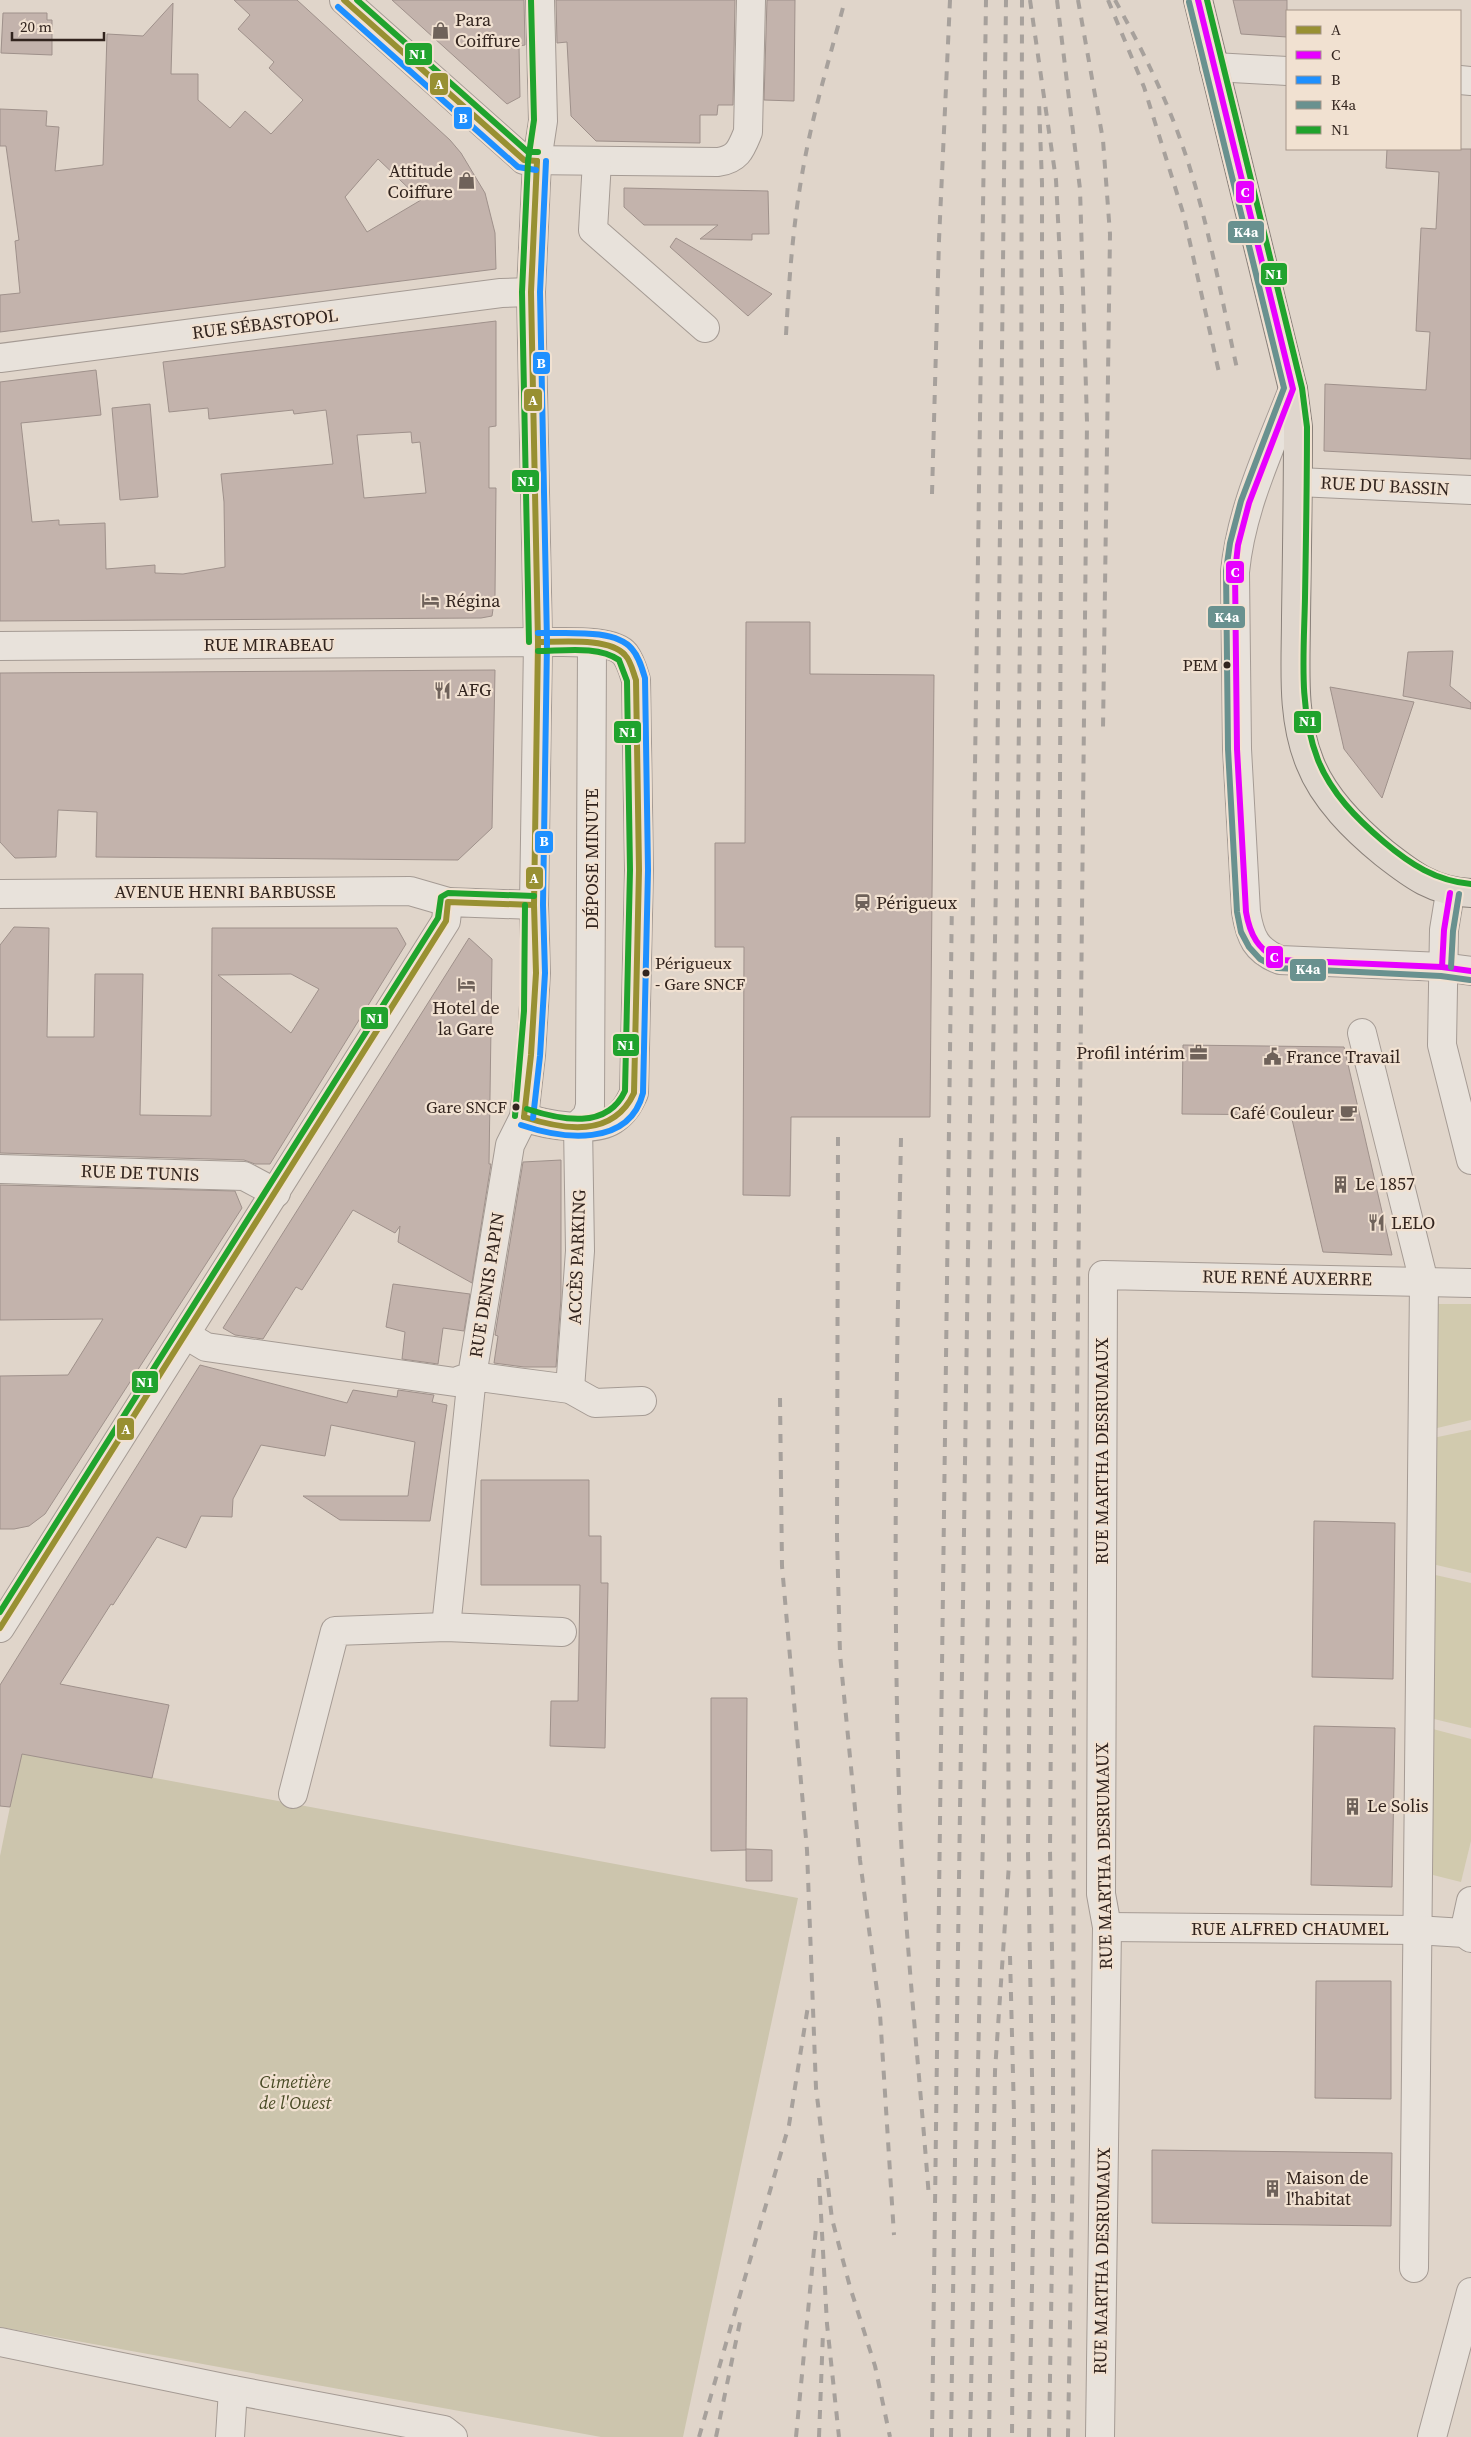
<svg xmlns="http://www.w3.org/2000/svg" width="1471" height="2437" viewBox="0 0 1471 2437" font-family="'Source Serif 4',serif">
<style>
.green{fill:#d1caae}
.cemetery{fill:#ccc5ad}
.building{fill:#c3b3ac;stroke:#9f918b;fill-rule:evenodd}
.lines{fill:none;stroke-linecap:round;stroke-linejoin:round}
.minor-casing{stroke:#a59b94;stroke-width:30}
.major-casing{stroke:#8a817a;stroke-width:30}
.minor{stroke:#e8e2db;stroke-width:28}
.major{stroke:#dfd6cd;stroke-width:28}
.rail{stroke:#a7a19c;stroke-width:4;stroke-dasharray:9 9;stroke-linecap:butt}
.bus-1-casing{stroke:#f1e1d1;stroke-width:10}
.bus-2-casing{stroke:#f1e1d1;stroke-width:10}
.bus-3-casing{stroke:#f1e1d1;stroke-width:10}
.bus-4-casing{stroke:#f1e1d1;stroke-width:10}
.bus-5-casing{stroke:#f1e1d1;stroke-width:10}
.bus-1{stroke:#989032;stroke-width:6}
.bus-2{stroke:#e700ff;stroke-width:6}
.bus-3{stroke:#1e90ff;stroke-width:6}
.bus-4{stroke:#69918f;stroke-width:6}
.bus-5{stroke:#20a32d;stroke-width:6}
.bus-dot{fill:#32241e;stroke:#f1e1d1;stroke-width:2}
.labels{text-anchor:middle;stroke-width:4.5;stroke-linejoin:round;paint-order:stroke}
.bus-label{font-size:17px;fill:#32241e;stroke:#f1e1d1;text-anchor:end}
.poi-label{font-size:18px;fill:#32241e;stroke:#f1e1d1;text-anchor:start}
.street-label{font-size:18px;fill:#32241e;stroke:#f1e1d1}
.park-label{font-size:18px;font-style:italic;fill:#4a4c27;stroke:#f1e1d1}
.line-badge{stroke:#f1e1d1;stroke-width:2}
.badge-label{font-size:14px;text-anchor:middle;font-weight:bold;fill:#fff}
</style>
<rect width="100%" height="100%" fill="#e0d5ca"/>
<!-- green -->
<g class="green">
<polygon points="1434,1304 1471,1304 1471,1420 1433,1429"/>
<polygon points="1471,1430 1471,1573 1432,1564 1433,1438"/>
<polygon points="1431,1574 1471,1583 1471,1728 1430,1718"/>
<polygon points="1429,1728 1471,1739 1471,1841 1461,1882 1429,1874"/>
</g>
<!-- cemetery -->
<polygon class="cemetery" points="21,1753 798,1898 683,2437 601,2437 0,2327 0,1856"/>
<!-- building -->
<g class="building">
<path d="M234 0H297L450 140 461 153 485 193 495 233 496 269 0 332V295L20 293 15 241 19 240 6 146H0V109L47 111 46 126 59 127 55 171 103 165 107 34 143 36 173 3 171 74H198V100L230 128 245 111 271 134 303 100 269 68 274 62 238 29 250 15ZM378 159 421 200 367 232 345 197Z"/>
<polygon points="392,0 524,0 525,45 519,46 520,97 507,104"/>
<polygon points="556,0 735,0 733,105 718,105 717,115 700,115 700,143 596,141 571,116 567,42 557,43"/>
<polygon points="767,0 795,0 794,101 764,100"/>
<polygon points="1233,0 1287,0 1287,37 1241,34"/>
<polygon points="3,13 47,13 47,20 52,20 52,55 1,53"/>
<polygon points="1387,149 1471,149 1471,459 1324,451 1325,384 1426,390 1430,332 1416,331 1421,228 1436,229 1439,172 1386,168"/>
<polygon points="624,188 768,191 769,234 752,234 752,240 700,239 718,225 644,225 624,207"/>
<polygon points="676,238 772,294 748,316 670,247"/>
<path d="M496 321V426L489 427V488H496L495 595 492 616 481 618 0 621V382L96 370 101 415 21 423 32 522 59 520V525L105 523 106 569 155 565V573L183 574 225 567 224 502 221 474 333 464 326 410 294 414 293 410 209 419 208 408 169 412 163 362ZM411 432 412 443 420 442 426 493 364 498 357 435Z"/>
<polygon points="150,404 158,497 120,500 112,408"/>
<polygon points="746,622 810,622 810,674 934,675 930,1117 791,1117 790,1196 743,1195 744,947 715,947 715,843 745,843"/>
<polygon points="1453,651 1450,686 1471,703 1471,709 1403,696 1408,652"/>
<polygon points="495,670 492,828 458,860 96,857 97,812 58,810 56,857 15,858 0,842 0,673"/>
<polygon points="1330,687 1414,702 1382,798 1344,749"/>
<path d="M14 927 49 928 47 1037H94L95 974H143L140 1115 211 1116 212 928H397L406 944 270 1164H255L244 1160 0 1153V945ZM291 974 319 989 291 1033 218 975Z"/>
<polygon points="469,938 492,959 489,1164 491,1164 472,1283 398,1242 400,1226 395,1233 353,1210 302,1290 296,1287 263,1339 235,1335 223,1328"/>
<polygon points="1183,1045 1344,1047 1392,1255 1323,1252 1291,1115 1182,1114"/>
<polygon points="561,1160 561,1298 556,1367 524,1367 494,1363 498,1336 495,1335 523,1162"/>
<polygon points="0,1185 235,1191 242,1208 45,1514 29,1526 14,1529 0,1529 0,1376 68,1375 103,1319 0,1320"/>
<polygon points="393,1284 470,1294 464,1331 443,1328 438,1364 402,1359 405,1332 386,1327"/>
<polygon points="200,1365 347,1403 353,1390 397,1397 398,1390 434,1395 432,1402 447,1405 430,1521 340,1520 303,1496 408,1496 415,1442 331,1425 325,1456 261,1445 233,1499 232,1517 201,1516 186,1548 157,1537 113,1605 111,1604 60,1684 169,1705 152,1778 22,1754 10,1807 0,1806 0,1685"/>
<polygon points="481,1480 589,1480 589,1536 601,1536 601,1583 608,1583 605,1748 550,1746 551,1701 578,1701 580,1585 481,1585"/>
<polygon points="1314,1521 1395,1523 1393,1679 1312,1677"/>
<polygon points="711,1698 747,1698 746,1850 711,1851"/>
<polygon points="1314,1726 1395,1728 1392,1887 1311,1885"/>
<polygon points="746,1849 772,1850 772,1881 746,1881"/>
<polygon points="1316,1981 1391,1981 1391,2099 1315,2098"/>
<polygon points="1152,2150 1392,2153 1391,2226 1152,2223"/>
</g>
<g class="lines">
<defs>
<g id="minor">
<path d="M344 0 524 160 718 162C738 159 741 149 748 132L751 0"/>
<polyline points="1214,67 1287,71"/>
<polyline points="1460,80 1471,81"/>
<polyline points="597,161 593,230 705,328"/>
<polyline points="0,358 501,293 531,292"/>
<path d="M1293 389C1270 449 1241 508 1235 572L1237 749 1246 912C1250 937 1256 951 1280 960L1442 967 1471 971"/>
<polyline points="1298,482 1471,490"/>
<path d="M0 646 538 642C559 643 612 638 625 654 631 662 633 671 636 680L639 870 634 1093C629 1104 624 1113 613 1120 593 1133 545 1125 524 1117"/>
<polyline points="1450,893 1444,930 1442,1045 1471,1160"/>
<polyline points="0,894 410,891 448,902"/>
<polyline points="1362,1033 1424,1282 1414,2268"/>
<polyline points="578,1125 587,1116 590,1106 592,644"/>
<polyline points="0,1169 244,1176 276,1193"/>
<polyline points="186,1335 206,1347 455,1382 472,1376 510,1145 524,1117 531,1055 536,973 534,905 538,642 531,292 537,161 543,121 540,0"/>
<polyline points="570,1389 580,1251 578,1125"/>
<polyline points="446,1627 472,1376 570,1389 595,1403 642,1401"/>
<polyline points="0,1628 446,921 448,902 534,905"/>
<polyline points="293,1794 335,1631 446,1627 562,1632"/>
<polyline points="1107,1927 1416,1930 1464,1933 1471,1938"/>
<polyline points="1464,1933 1471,1901"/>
<polyline points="0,2342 233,2390 444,2430 453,2437"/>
<polyline points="230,2437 233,2390"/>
<polyline points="1100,2437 1107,1927 1101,1894 1103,1275 1471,1283"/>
<polyline points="1432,2437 1471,2292"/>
</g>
<path id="major" d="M1198 0 1293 389 1298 427C1298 491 1297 554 1296 617 1296 666 1291 717 1310 763 1324 799 1355 829 1384 853 1412 875 1434 892 1471 893"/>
</defs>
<!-- minor casing -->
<use href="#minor" class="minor-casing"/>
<!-- major casing -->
<use href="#major" class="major-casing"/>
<!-- minor -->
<use href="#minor" class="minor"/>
<!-- major -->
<use href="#major" class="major"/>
<!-- rail -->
<g class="rail">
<polyline points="1030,0 1056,180 1062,297 1059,1020 1054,1318 1050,1851 1053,2000 1053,2199 1049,2437"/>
<polyline points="1057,0 1080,189 1087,422 1074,1698 1073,2149 1068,2437"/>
<polyline points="1078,0 1103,140 1110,234 1103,729"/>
<polyline points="1108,0 1144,87 1184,216 1220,377"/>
<path d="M1115 0C1143 51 1169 103 1187 159 1210 229 1222 302 1238 373"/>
<path d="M786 335C789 280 793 224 803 169 813 112 830 57 845 0"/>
<polyline points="932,494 939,240 950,0"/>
<polyline points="838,1137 837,1537 840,1654 860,1860 880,2014 894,2235"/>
<path d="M901 1138C897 1344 893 1550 898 1756 901 1904 918 2051 929 2198"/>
<polyline points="780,1398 782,1566 807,1850 816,2088 832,2219 850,2287 875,2366 890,2437"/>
<polyline points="1010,1956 1014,2114 1012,2437"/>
<polyline points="819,2178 827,2324 839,2437"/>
<polyline points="699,2437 789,2125 808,2006"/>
<polyline points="716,2437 741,2317"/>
<polyline points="796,2437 816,2228"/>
<polyline points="819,2437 823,2332"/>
<polyline points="932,2437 952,897"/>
<polyline points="951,2437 986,0"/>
<polyline points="970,2437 988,1604 989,1305 996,879 1006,0"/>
<polyline points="989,2437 995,2071 1009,1864 1008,1699 1021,539 1022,0"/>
<polyline points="1029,2437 1034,2185 1028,1852 1042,396 1042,183 1039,102"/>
</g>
<defs>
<g id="bus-1">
<polyline points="344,0 524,160 537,161"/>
<polyline points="524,1117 531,1055 536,973 534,905 538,642 531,292 537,161"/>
<path d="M524 1117C564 1130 613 1138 634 1093L639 870 636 680C633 672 631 661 625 655 610 637 560 642 538 642"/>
<polyline points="0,1628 446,921 448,902 534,905"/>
</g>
<g id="bus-2">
<path d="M1198 0 1293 389 1249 503 1238 545 1235 572 1237 749 1246 912C1250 935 1258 950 1280 960L1442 967 1471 971"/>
<polyline points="1442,967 1444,930 1450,893"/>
</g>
<g id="bus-3">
<polyline points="338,7 518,167 536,170"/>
<polyline points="533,1118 540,1056 545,973 543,905 547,642 540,292 546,161"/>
<path d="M521 1125C562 1139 629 1148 643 1093L648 870 645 678C642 668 639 657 632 649 615 628 564 634 538 633"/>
</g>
<g id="bus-4">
<polyline points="1189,2 1284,388 1241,501 1230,543 1226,571 1228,749 1237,912 1241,932 1249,947 1260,959 1277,968 1441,976 1470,980"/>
<polyline points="1451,967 1453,931 1459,894"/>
</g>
<g id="bus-5">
<polyline points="357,0 528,152 538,152"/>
<path d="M1207 0 1302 388 1307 427C1307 484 1306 541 1305 598 1304 651 1298 709 1318 760 1331 793 1357 819 1384 842 1410 864 1436 881 1471 884"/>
<polyline points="529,642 522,292 528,161 534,120 531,0"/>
<path d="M527 1109C561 1120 607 1130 625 1091L630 870 627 681 619 660C598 645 562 651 538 651"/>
<polyline points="515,1116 524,1011 525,905"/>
<polyline points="0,1612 438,918 441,897 448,893 534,896"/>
</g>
</defs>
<!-- bus-1 casing -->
<use href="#bus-1" class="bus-1-casing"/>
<!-- bus-2 casing -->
<use href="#bus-2" class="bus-2-casing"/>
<!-- bus-3 casing -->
<use href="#bus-3" class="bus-3-casing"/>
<!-- bus-4 casing -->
<use href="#bus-4" class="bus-4-casing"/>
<!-- bus-5 casing -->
<use href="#bus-5" class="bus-5-casing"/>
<!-- bus-1 -->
<use href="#bus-1" class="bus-1"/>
<!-- bus-2 -->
<use href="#bus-2" class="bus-2"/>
<!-- bus-3 -->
<use href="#bus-3" class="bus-3"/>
<!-- bus-4 -->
<use href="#bus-4" class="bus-4"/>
<!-- bus-5 -->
<use href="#bus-5" class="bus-5"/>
</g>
<!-- icons -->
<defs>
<symbol id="shop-bare" viewBox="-9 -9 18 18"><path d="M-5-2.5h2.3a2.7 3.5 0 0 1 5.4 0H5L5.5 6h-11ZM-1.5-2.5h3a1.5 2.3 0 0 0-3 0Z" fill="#6f625a" stroke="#f1e1d1" stroke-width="2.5" paint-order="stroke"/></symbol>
<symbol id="hotel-bare" viewBox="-9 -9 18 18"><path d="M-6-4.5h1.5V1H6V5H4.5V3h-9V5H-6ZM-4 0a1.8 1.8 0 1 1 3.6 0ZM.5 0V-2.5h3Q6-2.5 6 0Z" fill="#6f625a" stroke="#f1e1d1" stroke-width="2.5" paint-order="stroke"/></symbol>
<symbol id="restaurant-bare" viewBox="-9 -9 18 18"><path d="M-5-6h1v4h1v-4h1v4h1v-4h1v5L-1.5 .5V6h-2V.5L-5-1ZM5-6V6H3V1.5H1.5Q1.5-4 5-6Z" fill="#6f625a" stroke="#f1e1d1" stroke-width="2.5" paint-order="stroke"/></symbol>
<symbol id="station-bare" viewBox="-9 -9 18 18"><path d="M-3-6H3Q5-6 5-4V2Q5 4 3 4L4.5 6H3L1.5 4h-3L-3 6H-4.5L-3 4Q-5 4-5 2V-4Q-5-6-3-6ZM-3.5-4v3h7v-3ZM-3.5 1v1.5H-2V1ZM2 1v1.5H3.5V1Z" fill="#6f625a" stroke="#f1e1d1" stroke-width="2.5" paint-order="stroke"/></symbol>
<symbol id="office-bare" viewBox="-9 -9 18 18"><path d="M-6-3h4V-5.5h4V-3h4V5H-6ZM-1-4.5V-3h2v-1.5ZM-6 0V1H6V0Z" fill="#6f625a" stroke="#f1e1d1" stroke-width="2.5" paint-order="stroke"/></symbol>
<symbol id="civic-bare" viewBox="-9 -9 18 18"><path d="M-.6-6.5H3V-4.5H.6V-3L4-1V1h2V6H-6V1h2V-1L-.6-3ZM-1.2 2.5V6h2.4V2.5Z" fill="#6f625a" stroke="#f1e1d1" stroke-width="2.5" paint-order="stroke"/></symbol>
<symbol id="cafe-bare" viewBox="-9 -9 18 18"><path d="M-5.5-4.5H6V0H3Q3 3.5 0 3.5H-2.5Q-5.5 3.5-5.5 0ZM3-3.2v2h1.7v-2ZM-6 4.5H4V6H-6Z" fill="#6f625a" stroke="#f1e1d1" stroke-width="2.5" paint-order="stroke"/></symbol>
<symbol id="building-bare" viewBox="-9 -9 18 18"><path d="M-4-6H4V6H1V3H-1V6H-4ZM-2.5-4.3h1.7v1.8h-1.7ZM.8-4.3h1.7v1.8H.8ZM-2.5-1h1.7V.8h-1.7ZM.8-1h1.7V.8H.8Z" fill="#6f625a" stroke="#f1e1d1" stroke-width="2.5" paint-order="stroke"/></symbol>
</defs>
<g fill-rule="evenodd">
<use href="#shop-bare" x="428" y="18" width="25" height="25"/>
<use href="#shop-bare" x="454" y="168" width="25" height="25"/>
<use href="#hotel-bare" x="418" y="588" width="25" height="25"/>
<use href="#restaurant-bare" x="430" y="678" width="25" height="25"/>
<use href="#station-bare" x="850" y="890" width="25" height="25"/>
<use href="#hotel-bare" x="454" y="972" width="25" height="25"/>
<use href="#office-bare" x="1186" y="1040" width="25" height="25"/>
<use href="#civic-bare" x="1260" y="1044" width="25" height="25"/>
<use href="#cafe-bare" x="1336" y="1100" width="25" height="25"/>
<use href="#building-bare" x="1328" y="1172" width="25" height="25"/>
<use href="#restaurant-bare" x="1364" y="1210" width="25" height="25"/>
<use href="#building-bare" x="1340" y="1794" width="25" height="25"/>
<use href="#building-bare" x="1260" y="2176" width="25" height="25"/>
</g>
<!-- markers -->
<g class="bus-dot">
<circle cx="1227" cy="665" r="4.5"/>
<circle cx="646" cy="973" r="4.5"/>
<circle cx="516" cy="1107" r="4.5"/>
</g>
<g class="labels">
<!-- bus labels -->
<g class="bus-label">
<text x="1218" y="671">PEM</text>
<text x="655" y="969" text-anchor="start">Périgueux<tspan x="655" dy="21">- Gare SNCF</tspan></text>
<text x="507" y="1113">Gare SNCF</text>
</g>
<!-- poi labels -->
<g class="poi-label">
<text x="455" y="26">Para<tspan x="455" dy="21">Coiffure</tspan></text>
<text x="453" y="177" text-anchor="end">Attitude<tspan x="453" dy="21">Coiffure</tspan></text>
<text x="445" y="607">Régina</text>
<text x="457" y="696">AFG</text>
<text x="876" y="909">Périgueux</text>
<text x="466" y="1014" text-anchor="middle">Hotel de<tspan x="466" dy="21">la Gare</tspan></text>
<text x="1185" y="1059" text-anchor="end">Profil intérim</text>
<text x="1286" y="1063">France Travail</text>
<text x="1334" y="1119" text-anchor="end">Café Couleur</text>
<text x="1355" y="1190">Le 1857</text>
<text x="1391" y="1229">LELO</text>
<text x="1367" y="1812">Le Solis</text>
<text x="1286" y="2184">Maison de<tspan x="1286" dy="21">l'habitat</tspan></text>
</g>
<!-- street labels -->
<g class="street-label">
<text transform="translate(265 324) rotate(-7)" y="6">RUE SÉBASTOPOL</text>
<text transform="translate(1385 486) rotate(3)" y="6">RUE DU BASSIN</text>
<text x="269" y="651">RUE MIRABEAU</text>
<text transform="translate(592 859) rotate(-90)" y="6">DÉPOSE MINUTE</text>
<text x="225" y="898">AVENUE HENRI BARBUSSE</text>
<text transform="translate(140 1173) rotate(2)" y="6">RUE DE TUNIS</text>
<text transform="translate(577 1257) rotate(-88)" y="6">ACCÈS PARKING</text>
<text transform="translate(1287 1278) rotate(1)" y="6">RUE RENÉ AUXERRE</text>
<text transform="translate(487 1285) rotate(-81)" y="6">RUE DENIS PAPIN</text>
<text transform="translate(1102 1451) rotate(-90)" y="6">RUE MARTHA DESRUMAUX</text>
<text transform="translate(1104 1856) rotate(-91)" y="6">RUE MARTHA DESRUMAUX</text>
<text x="1290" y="1935">RUE ALFRED CHAUMEL</text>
<text transform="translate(1102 2261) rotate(-89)" y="6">RUE MARTHA DESRUMAUX</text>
</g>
<!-- park labels -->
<g class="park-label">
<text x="295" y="2088">Cimetière<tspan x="295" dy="21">de l'Ouest</tspan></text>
</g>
</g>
<g class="line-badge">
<rect x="404" y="42" width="29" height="24" rx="5" fill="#20a32d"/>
<rect x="429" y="72" width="20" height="24" rx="5" fill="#989032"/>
<rect x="453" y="106" width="20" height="24" rx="5" fill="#1e90ff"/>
<rect x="1235" y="180" width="20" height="24" rx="5" fill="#e700ff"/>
<rect x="1227" y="220" width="38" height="24" rx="5" fill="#69918f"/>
<rect x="1260" y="262" width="28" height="24" rx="5" fill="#20a32d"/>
<rect x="532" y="351" width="19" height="24" rx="5" fill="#1e90ff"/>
<rect x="523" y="388" width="20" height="24" rx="5" fill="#989032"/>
<rect x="511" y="469" width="29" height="24" rx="5" fill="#20a32d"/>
<rect x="1225" y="560" width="20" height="24" rx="5" fill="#e700ff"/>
<rect x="1207" y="605" width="39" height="24" rx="5" fill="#69918f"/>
<rect x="1293" y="710" width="29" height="24" rx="5" fill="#20a32d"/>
<rect x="613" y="720" width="29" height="24" rx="5" fill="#20a32d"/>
<rect x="534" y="830" width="20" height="24" rx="5" fill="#1e90ff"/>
<rect x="525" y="866" width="19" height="24" rx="5" fill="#989032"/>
<rect x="1265" y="945" width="19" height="24" rx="5" fill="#e700ff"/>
<rect x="1289" y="958" width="38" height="24" rx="5" fill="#69918f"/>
<rect x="360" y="1006" width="29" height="24" rx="5" fill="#20a32d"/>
<rect x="612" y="1033" width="28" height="24" rx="5" fill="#20a32d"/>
<rect x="131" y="1370" width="28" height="24" rx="5" fill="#20a32d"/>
<rect x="116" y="1417" width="19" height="24" rx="5" fill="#989032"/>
</g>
<g class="badge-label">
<text x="418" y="59">N1</text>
<text x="439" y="89">A</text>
<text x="463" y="123">B</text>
<text x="1245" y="197">C</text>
<text x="1246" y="237">K4a</text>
<text x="1274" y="279">N1</text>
<text x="541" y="368">B</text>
<text x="533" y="405">A</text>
<text x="526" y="486">N1</text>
<text x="1235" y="577">C</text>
<text x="1227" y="622">K4a</text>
<text x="1308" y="726">N1</text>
<text x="628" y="737">N1</text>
<text x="544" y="846">B</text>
<text x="534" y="883">A</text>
<text x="1274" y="962">C</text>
<text x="1308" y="974">K4a</text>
<text x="375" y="1023">N1</text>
<text x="626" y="1050">N1</text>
<text x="145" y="1387">N1</text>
<text x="126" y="1434">A</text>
</g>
<!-- legend -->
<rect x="1286" y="10" width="175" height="140" fill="#f1e1d1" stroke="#a59589"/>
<rect x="1296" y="26" width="25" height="8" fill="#989032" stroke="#a59589"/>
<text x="1331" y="35" font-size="15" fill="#32241e">A</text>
<rect x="1296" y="51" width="25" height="8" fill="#e700ff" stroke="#a59589"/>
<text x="1331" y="60" font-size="15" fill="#32241e">C</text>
<rect x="1296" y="76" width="25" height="8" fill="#1e90ff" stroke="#a59589"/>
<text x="1331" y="85" font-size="15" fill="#32241e">B</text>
<rect x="1296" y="101" width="25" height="8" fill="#69918f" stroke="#a59589"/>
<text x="1331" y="110" font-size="15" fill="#32241e">K4a</text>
<rect x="1296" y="126" width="25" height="8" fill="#20a32d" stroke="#a59589"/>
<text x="1331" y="135" font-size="15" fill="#32241e">N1</text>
<!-- scale -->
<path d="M12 32v8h92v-8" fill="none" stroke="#32241e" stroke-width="2.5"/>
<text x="20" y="32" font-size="15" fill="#32241e" stroke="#f1e1d1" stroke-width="4" paint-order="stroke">20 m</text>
</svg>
